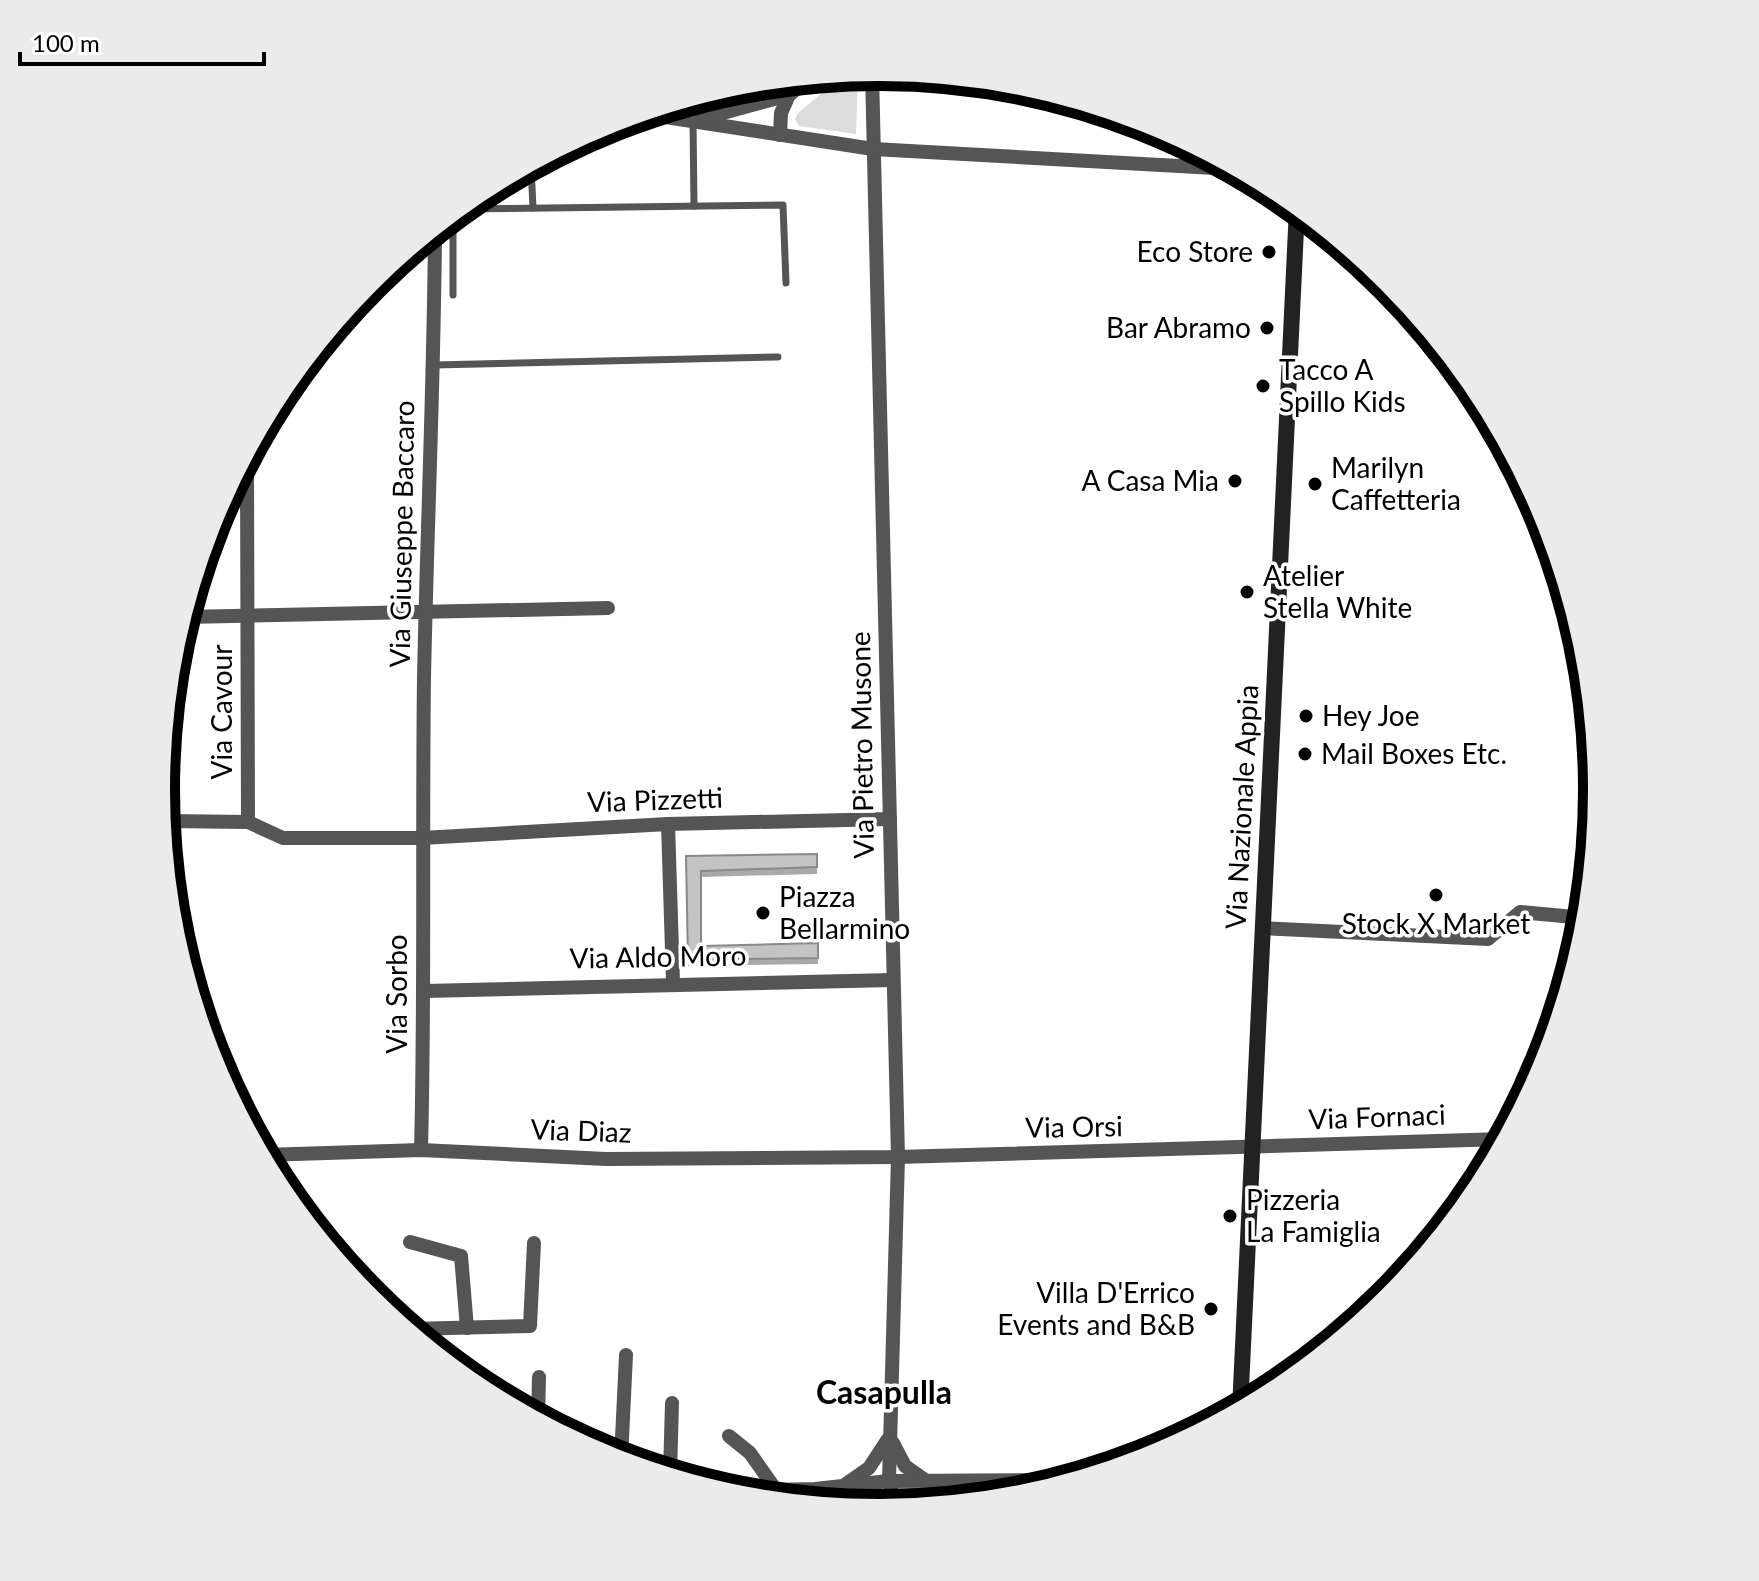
<svg xmlns="http://www.w3.org/2000/svg" width="1759" height="1581" viewBox="0 0 1759 1581" font-family="Lato,sans-serif">
<style>
.green{fill:#dcdcdc}
.lines{fill:none;stroke-linecap:round;stroke-linejoin:round}
.lane{stroke:#555;stroke-width:7}
.street{stroke:#555;stroke-width:14}
.secondary{stroke:#222;stroke-width:16}
.wall{fill:#a9a9a9}
.building{fill:#c4c4c4;stroke:#898989;stroke-width:2}
.poi-dot{fill:#000;stroke:#fff;stroke-width:3}
.labels{text-anchor:middle;stroke-width:7;stroke-linejoin:round;paint-order:stroke}
.poi-label{font-size:28px;fill:#000;stroke:#fff;text-anchor:start}
.street-label{font-size:28px;fill:#000;stroke:#fff}
.quarter-label{font-size:32px;font-weight:bold;fill:#000;stroke:#fff}
.rim{fill:none;stroke:#000;stroke-width:10}
</style>
<rect width="100%" height="100%" fill="#fff"/>
<!-- green -->
<polygon class="green" points="858,74 856,134 799,126 795,119 799,112 843,76"/>
<g class="lines">
<!-- lane -->
<g class="lane">
<polyline points="693,121 694,206"/>
<polyline points="531,166 533,208"/>
<polyline points="461,209 783,205 786,283"/>
<polyline points="453,216 453,295"/>
<polyline points="434,365 778,357"/>
<polyline points="938,1480 939,1503"/>
</g>
<!-- street -->
<g class="street">
<polyline points="872,73 898,1157 889,1481 895,1507"/>
<polyline points="646,114 873,149 1233,169"/>
<polyline points="697,120 789,95 809,79"/>
<polyline points="780,135 781,113 789,95"/>
<polyline points="247,464 248,822"/>
<polyline points="231,486 247,506"/>
<polyline points="185,617 608,608"/>
<polyline points="164,821 248,822 283,838 422,838 668,824 890,819"/>
<polyline points="668,824 673,982"/>
<polyline points="1262,928 1488,939 1520,912 1585,918"/>
<polyline points="425,991 893,980"/>
<path d="M421 1150C425 992 422 835 424 678 427 529 434 380 435 231"/>
<polyline points="264,1155 421,1150 606,1159 898,1157 1504,1139"/>
<polyline points="410,1242 461,1256 467,1328"/>
<polyline points="409,1329 530,1326 534,1243"/>
<polyline points="538,1419 539,1377"/>
<polyline points="729,1436 750,1453 776,1490"/>
<polyline points="893,1443 905,1466 925,1480"/>
<polyline points="621,1459 626,1355"/>
<polyline points="670,1474 672,1403"/>
<polyline points="846,1484 869,1468 888,1439"/>
<polyline points="724,1491 815,1489 889,1481 1071,1480"/>
</g>
<!-- secondary -->
<polyline class="secondary" points="1240,1409 1297,208"/>
</g>
<!-- wall -->
<polygon class="wall" points="817,854 817,874 701,877 701,946 818,943 818,964 688,966 686,856"/>
<!-- building -->
<polygon class="building" points="817,854 817,867 701,871 701,946 818,943 818,958 688,960 686,856"/>
<!-- markers -->
<g class="poi-dot">
<circle cx="1269" cy="252" r="8"/>
<circle cx="1267" cy="328" r="8"/>
<circle cx="1263" cy="386" r="8"/>
<circle cx="1235" cy="481" r="8"/>
<circle cx="1315" cy="484" r="8"/>
<circle cx="1247" cy="592" r="8"/>
<circle cx="1306" cy="716" r="8"/>
<circle cx="1305" cy="754" r="8"/>
<circle cx="1436" cy="895" r="8"/>
<circle cx="763" cy="913" r="8"/>
<circle cx="1230" cy="1216" r="8"/>
<circle cx="1211" cy="1309" r="8"/>
</g>
<g class="labels">
<!-- poi labels -->
<g class="poi-label">
<text x="1253" y="262" text-anchor="end">Eco Store</text>
<text x="1251" y="338" text-anchor="end">Bar Abramo</text>
<text x="1279" y="380">Tacco A<tspan x="1279" dy="32">Spillo Kids</tspan></text>
<text x="1331" y="478">Marilyn<tspan x="1331" dy="32">Caffetteria</tspan></text>
<text x="1219" y="491" text-anchor="end">A Casa Mia</text>
<text x="1263" y="586">Atelier<tspan x="1263" dy="32">Stella White</tspan></text>
<text x="1322" y="726">Hey Joe</text>
<text x="1321" y="764">Mail Boxes Etc.</text>
<text x="779" y="907">Piazza<tspan x="779" dy="32">Bellarmino</tspan></text>
<text x="1436" y="934" text-anchor="middle">Stock X Market</text>
<text x="1246" y="1210">Pizzeria<tspan x="1246" dy="32">La Famiglia</tspan></text>
<text x="1195" y="1303" text-anchor="end">Villa D'Errico<tspan x="1195" dy="32">Events and B&amp;B</tspan></text>
</g>
<!-- street labels -->
<g class="street-label">
<text transform="translate(402 534) rotate(-89)" y="10">Via Giuseppe Baccaro</text>
<text transform="translate(222 712) rotate(-90)" y="10">Via Cavour</text>
<text transform="translate(862 745) rotate(-91)" y="10">Via Pietro Musone</text>
<text transform="translate(655 800) rotate(-2)" y="10">Via Pizzetti</text>
<text transform="translate(1242 807) rotate(-87)" y="10">Via Nazionale Appia</text>
<text transform="translate(658 957) rotate(-1)" y="10">Via Aldo Moro</text>
<text transform="translate(397 994) rotate(-90)" y="10">Via Sorbo</text>
<text transform="translate(1377 1117) rotate(-2)" y="10">Via Fornaci</text>
<text transform="translate(1074 1127) rotate(-1)" y="10">Via Orsi</text>
<text transform="translate(581 1131) rotate(2)" y="10">Via Diaz</text>
</g>
<!-- quarter labels -->
<g class="quarter-label">
<text x="884" y="1404">Casapulla</text>
</g>
</g>
<!-- crop -->
<path d="M0 0H1759V1581H0ZM175 790a704 704 0 1 1 1408 0a704 704 0 1 1-1408 0Z" fill="#ebebeb" fill-rule="evenodd"/>
<path class="rim" d="M175 790a704 704 0 1 1 1408 0a704 704 0 1 1-1408 0Z"/>
<!-- scale -->
<path d="M20 52v12h244v-12" fill="none" stroke="#000000" stroke-width="4"/>
<text x="32" y="52" font-size="24" fill="#000000" stroke="#ffffff" stroke-width="6" paint-order="stroke">100 m</text>
</svg>
